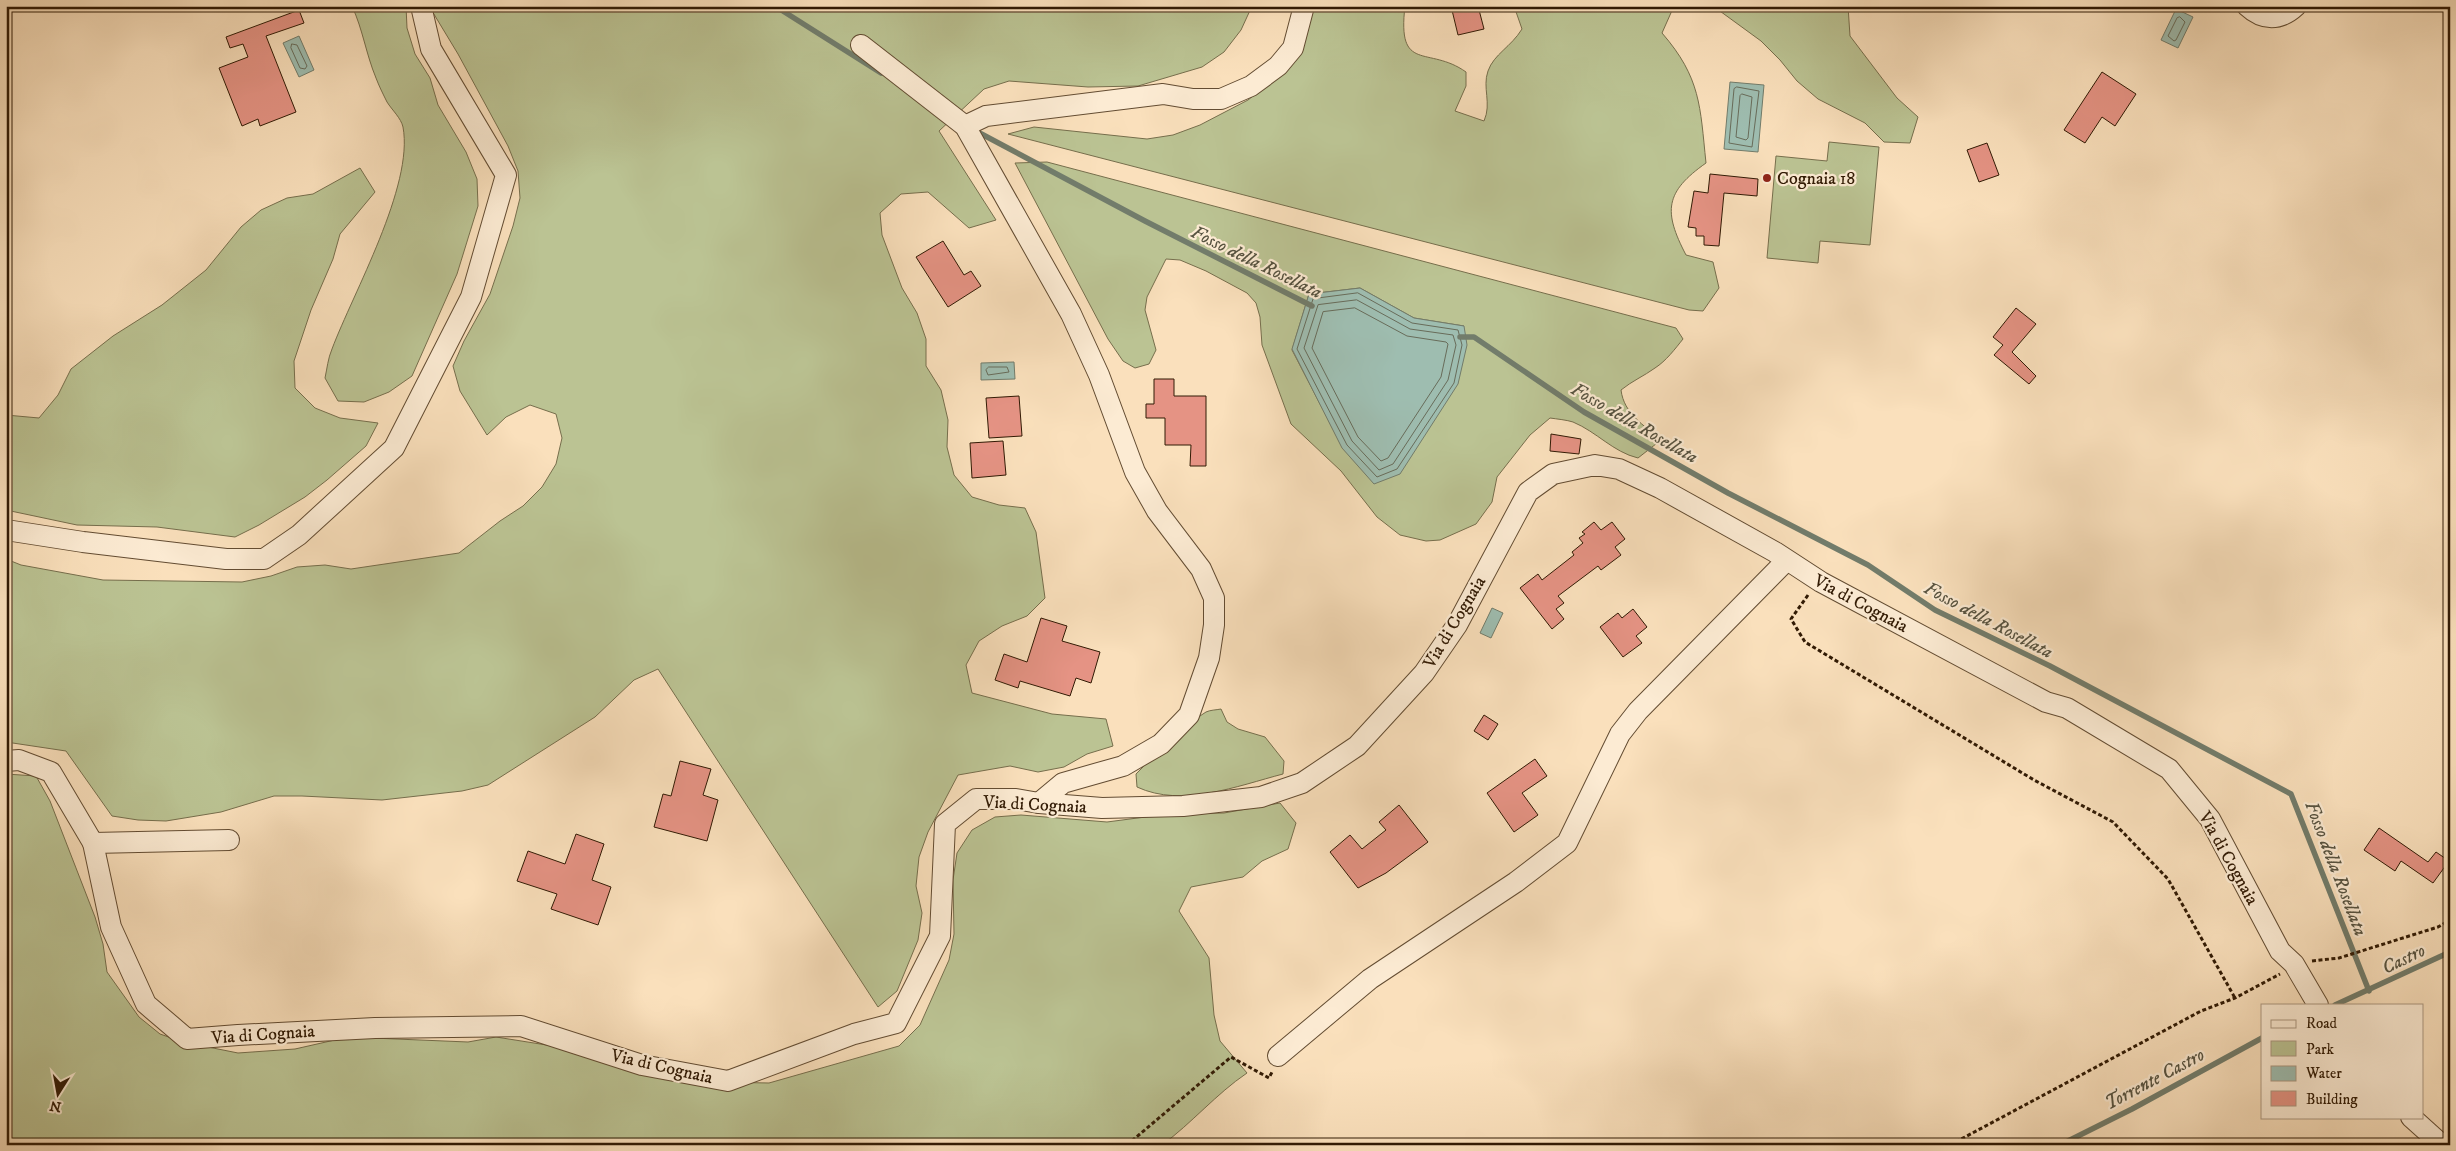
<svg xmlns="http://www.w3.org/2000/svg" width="2456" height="1151" viewBox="0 0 2456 1151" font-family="'IM FELL DW Pica',serif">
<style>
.green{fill:#bbc393;stroke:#766e4c;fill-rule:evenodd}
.water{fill:#9ebdb0;stroke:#727c6b}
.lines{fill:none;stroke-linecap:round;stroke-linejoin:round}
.shore{stroke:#686c5a;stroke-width:1}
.stream{stroke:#727c6b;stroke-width:5.5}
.building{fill:#e59384;stroke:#311a04}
.minor-casing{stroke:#634c32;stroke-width:22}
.path{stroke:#311a04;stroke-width:3;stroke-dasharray:4 2.5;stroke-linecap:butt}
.minor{stroke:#fcebd3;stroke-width:20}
.poi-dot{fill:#8f2418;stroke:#fcebd3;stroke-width:2}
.labels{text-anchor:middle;stroke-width:4.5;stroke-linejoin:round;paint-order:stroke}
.poi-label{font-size:18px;fill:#311a04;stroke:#fcebd3;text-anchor:start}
.street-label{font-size:18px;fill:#311a04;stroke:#fcebd3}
.water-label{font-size:19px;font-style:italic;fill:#575340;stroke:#fcebd3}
</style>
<rect width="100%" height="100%" fill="#fae0bc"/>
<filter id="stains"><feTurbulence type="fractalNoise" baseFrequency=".004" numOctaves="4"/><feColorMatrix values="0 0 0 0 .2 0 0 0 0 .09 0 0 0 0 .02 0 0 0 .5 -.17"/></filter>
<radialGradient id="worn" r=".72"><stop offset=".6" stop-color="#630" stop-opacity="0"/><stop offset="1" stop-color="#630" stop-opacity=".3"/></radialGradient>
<!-- green -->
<g class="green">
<path d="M352 6H406L407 28 415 54 430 78 438 105 466 152 477 179 478 206 457 274 412 376 389 392 364 402 338 401 325 378C327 369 328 358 332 349 353 293 414 186 403 127 401 118 392 110 387 102 383 94 379 86 376 78 366 54 363 30 352 6Z"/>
<polygon points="429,6 1252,6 1241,30 1224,52 1202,67 1138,86 1088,87 1009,81 984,89 939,131 996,220 969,228 928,192 901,194 880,213 882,235 902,288 917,313 926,339 926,366 941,390 948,420 947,447 954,475 972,497 999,505 1025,508 1036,532 1045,598 1027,616 1002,626 979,641 966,665 972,693 1052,714 1106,719 1113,746 1087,754 1064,767 1038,772 1010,766 958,775 928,832 919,857 916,886 922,913 918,940 897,991 878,1007 658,669 634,680 595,717 488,785 462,791 382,800 302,796 274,796 221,812 166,821 138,820 112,816 66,751 6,742 6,559 21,565 103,580 242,582 271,576 297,567 325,565 351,569 459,553 500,521 523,506 542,487 556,464 562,438 556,414 530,405 506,417 487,435 460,391 453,366 464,341 490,294 513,226 520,198 518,171 508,146 458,54"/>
<path d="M1309 6H1405C1397 74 1428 45 1466 72V86L1455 111 1484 121C1492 103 1482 88 1488 71 1494 54 1511 47 1522 29L1514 6H1674L1662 33C1701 78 1700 106 1706 163 1665 192 1663 211 1686 255L1713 262 1719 288 1703 311 1689 310 1008 134 1034 127 1147 139 1173 135 1200 125 1248 100 1291 66Z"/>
<polygon points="1713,6 1848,6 1850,36 1897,98 1918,117 1910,143 1884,142 1865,123 1818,99 1797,81 1780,60 1761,41"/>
<polygon points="1829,142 1879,147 1870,245 1820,241 1818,263 1767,258 1776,156 1827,161"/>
<path d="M1047 162 1676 328 1683 339C1675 349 1666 361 1655 368 1644 376 1632 381 1621 390 1624 414 1644 425 1661 440L1638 458C1613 452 1597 432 1573 422 1567 420 1557 419 1550 418L1530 435 1497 477 1492 502 1476 524 1440 540 1426 541 1400 535 1377 517 1341 471 1291 424 1262 345 1260 317 1256 303 1247 293 1206 271 1180 260 1166 259 1147 297 1145 310 1156 350 1149 364 1135 368 1123 361 1108 339 1015 163ZM1360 288 1414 318 1464 326 1343 448 1292 350 1309 294Z"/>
<polygon points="360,168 375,192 340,234 333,259 311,310 294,361 295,388 315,408 340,418 378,423 366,446 327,480 305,497 259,525 235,537 157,527 77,525 6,510 6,415 39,418 58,395 71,369 113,336 162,305 206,270 241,227 261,210 287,198 313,194"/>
<path d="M1221 709 1227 722 1238 729 1265 737 1284 761 1283 774C1237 786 1182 808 1137 787L1136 774C1154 756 1184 725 1206 712 1210 710 1216 710 1221 709Z"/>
<path d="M6 774 36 776 50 801 95 917 103 944 107 972 139 1017 160 1034 183 1042 238 1053 295 1049 348 1037 468 1042 496 1037 578 1050 715 1082 769 1083 899 1046 920 1025 949 960 954 934 953 880 957 853 972 830 995 817 1021 815 1107 822 1168 814 1224 813 1280 803 1296 823 1288 849 1262 861 1243 877 1191 887 1179 911 1209 958 1214 1015 1220 1041 1247 1073C1216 1094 1192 1123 1162 1145H6Z"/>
</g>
<!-- water -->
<g class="water">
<polygon points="2176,9 2193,17 2178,48 2161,40"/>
<polygon points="299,36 314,70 299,77 283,43"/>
<polygon points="1730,82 1764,85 1758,152 1724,149"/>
<polygon points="1360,288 1414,318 1464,326 1467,345 1458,384 1400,474 1374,484 1342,448 1292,349 1309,294"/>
<polygon points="1014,362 1015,379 981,380 981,363"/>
<polygon points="1492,608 1503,613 1491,638 1480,633"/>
</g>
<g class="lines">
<!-- shore -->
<g class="shore">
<polygon points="2180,17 2185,22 2176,40 2174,41 2168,36 2177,18"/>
<polygon points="292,44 297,45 307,66 305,69 300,68 291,48"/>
<polygon points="1737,87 1759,91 1752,147 1729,143 1734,89"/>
<polygon points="1742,94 1752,97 1748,138 1746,140 1736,137 1740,96"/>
<polygon points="1358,293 1412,323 1458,330 1462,345 1454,383 1397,469 1377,477 1347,445 1297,349 1313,299"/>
<polygon points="1357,300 1410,329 1453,335 1456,345 1448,380 1393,464 1379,470 1352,441 1304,348 1318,305"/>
<polygon points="1355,308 1407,336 1446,342 1448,344 1441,377 1388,458 1381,461 1358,437 1312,348 1323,312"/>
<polygon points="989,367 1007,367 1009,372 988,375 986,370"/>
</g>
<!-- stream -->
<g class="stream">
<polyline points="775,6 881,73"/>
<polyline points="974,130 1145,221 1312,306"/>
<polyline points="1460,337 1474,337 1584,412 1728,493 1868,565 1935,610 2050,666 2291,794 2369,991"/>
<polyline points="2335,1005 2450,952"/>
<polyline points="2060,1145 2132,1109 2262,1038"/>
</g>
</g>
<!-- building -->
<g class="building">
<polygon points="1451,6 1478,6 1484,29 1458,35"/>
<polygon points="299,10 304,23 266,36 296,112 260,126 258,119 242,126 219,68 248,57 243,44 230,48 226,37"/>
<polygon points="2102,72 2136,94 2115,126 2102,117 2085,143 2064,130"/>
<polygon points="1987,143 1999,175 1979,182 1967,150"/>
<polygon points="1710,174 1758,179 1757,196 1724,193 1719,246 1704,245 1704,236 1696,236 1696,228 1688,227 1694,191 1708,193"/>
<polygon points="943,241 964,275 971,271 981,286 948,307 916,257"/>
<polygon points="2016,308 2036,324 2012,352 2036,376 2029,384 1994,355 2003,345 1993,337"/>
<polygon points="1154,379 1174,379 1174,396 1206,396 1206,466 1190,466 1191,445 1165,445 1165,418 1146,418 1146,404 1154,404"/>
<polygon points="1019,396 1022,436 989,438 986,398"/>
<polygon points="1551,434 1581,439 1579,454 1550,451"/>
<polygon points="1003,441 1006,475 972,478 970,443"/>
<polygon points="1594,522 1601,530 1612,522 1625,539 1615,547 1621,555 1601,570 1598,566 1558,596 1564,603 1556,609 1564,619 1552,629 1520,588 1538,574 1542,580 1574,555 1572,552 1583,543 1579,538 1585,534 1582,532"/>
<polygon points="1633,609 1647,627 1636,636 1642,643 1623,657 1600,627 1618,613 1622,618"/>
<polygon points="1041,618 1067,626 1062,641 1100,652 1091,683 1076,678 1070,696 1020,681 1018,688 995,680 1004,654 1027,662"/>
<polygon points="1484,715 1498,724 1488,740 1474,731"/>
<polygon points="1535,759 1547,776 1522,793 1538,815 1514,832 1487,793"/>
<polygon points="680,761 711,769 703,795 718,800 707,841 654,827 663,794 671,796"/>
<polygon points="1399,805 1428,842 1386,873 1358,888 1330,852 1350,835 1362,849 1386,830 1379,822"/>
<polygon points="2379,828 2428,862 2436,852 2449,861 2433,883 2401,861 2395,871 2364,850"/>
<polygon points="576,834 604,844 592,880 611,887 598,925 551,909 557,894 517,881 528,851 565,864"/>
</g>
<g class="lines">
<defs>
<g id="minor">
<path d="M2247 6C2263 21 2280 21 2296 6"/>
<polyline points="861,45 965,126 1071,314 1099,375 1135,472 1157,511 1201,569 1214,598 1214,625 1209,658 1189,715 1161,744 1123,766 1063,783 1039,803"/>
<polyline points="965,126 986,116 1163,94 1193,99 1221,99 1251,86 1278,66 1293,48 1304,6"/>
<polyline points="6,530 83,542 226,559 264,559 299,535 394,448 471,297 506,175 431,49 421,6"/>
<polyline points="6,761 19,760 51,772 93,843 229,840"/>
<polyline points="93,843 111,927 146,1004 187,1039 238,1035 375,1028 521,1026 642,1065 728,1081 854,1034 896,1023 940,936 945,824 976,799 1016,799 1039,803 1102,808 1183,806 1261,797 1302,783 1357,746 1424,673 1457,625 1528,492 1553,474 1595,465 1619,469 1660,488 1775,552 1821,582 2046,702 2067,708 2169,769 2210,819 2280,951 2294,964 2318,1005"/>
<polyline points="1278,1056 1370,979 1516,882 1567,843 1620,734 1638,711 1786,561"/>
<polyline points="2411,1117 2442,1145"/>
</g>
</defs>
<!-- minor casing -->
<use href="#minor" class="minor-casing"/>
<!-- path -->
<g class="path">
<polyline points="1808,595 1791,619 1805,642 2034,780 2113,822 2168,879 2235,998"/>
<polyline points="2312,961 2339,958 2438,927 2450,920"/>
<polyline points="1127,1145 1231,1057 1269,1078 1272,1072"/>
<polyline points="1950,1145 2201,1011 2235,998 2280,974"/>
</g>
<!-- minor -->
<use href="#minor" class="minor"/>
</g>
<!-- markers -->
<circle class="poi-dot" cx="1767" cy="178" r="5"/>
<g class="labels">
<!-- poi labels -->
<g class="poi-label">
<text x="1777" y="184">Cognaia 18</text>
</g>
<!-- street labels -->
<g class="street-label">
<text transform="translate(1861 603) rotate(28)" y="6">Via di Cognaia</text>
<text transform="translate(1454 622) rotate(-59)" y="6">Via di Cognaia</text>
<text transform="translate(1035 804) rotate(3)" y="6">Via di Cognaia</text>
<text transform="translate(2229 858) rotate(61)" y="6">Via di Cognaia</text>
<text transform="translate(263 1034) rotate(-4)" y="6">Via di Cognaia</text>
<text transform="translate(662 1066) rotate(13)" y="6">Via di Cognaia</text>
</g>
<!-- water labels -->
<g class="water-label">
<text transform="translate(1257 261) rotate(26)" y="7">Fosso della Rosellata</text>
<text transform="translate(1635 422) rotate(30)" y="7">Fosso della Rosellata</text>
<text transform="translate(1989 619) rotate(28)" y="7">Fosso della Rosellata</text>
<text transform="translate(2337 868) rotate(69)" y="7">Fosso della Rosellata</text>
<text transform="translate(2403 958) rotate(-26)" y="7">Castro</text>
<text transform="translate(2154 1078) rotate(-28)" y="7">Torrente Castro</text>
</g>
</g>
<!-- margin -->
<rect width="2456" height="1151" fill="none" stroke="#fae0bc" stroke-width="25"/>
<rect x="8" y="8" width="2441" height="1136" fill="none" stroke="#311a04" stroke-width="2.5"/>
<rect x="12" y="12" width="2431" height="1126" fill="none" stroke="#311a04"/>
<!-- legend -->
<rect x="2261" y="1004" width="162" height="115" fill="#fcebd3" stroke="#ab9780"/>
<rect x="2271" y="1020" width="25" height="8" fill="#fcebd3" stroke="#ab9780"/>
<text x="2306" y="1028" font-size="15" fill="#311a04">Road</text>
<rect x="2271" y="1041" width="25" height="15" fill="#bbc393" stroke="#ab9780"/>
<text x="2306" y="1054" font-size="15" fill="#311a04">Park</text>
<rect x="2271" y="1066" width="25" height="15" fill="#9ebdb0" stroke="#ab9780"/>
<text x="2306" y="1078" font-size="15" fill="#311a04">Water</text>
<rect x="2271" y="1091" width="25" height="15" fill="#e59384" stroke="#ab9780"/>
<text x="2306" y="1104" font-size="15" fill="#311a04">Building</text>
<!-- north arrow -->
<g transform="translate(58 1094) rotate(191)" stroke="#fcebd3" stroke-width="4" paint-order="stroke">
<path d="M0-4L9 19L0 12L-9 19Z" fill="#311a04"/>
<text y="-8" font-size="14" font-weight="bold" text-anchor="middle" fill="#311a04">N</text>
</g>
<rect width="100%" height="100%" filter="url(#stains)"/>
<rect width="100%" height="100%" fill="url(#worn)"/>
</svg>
